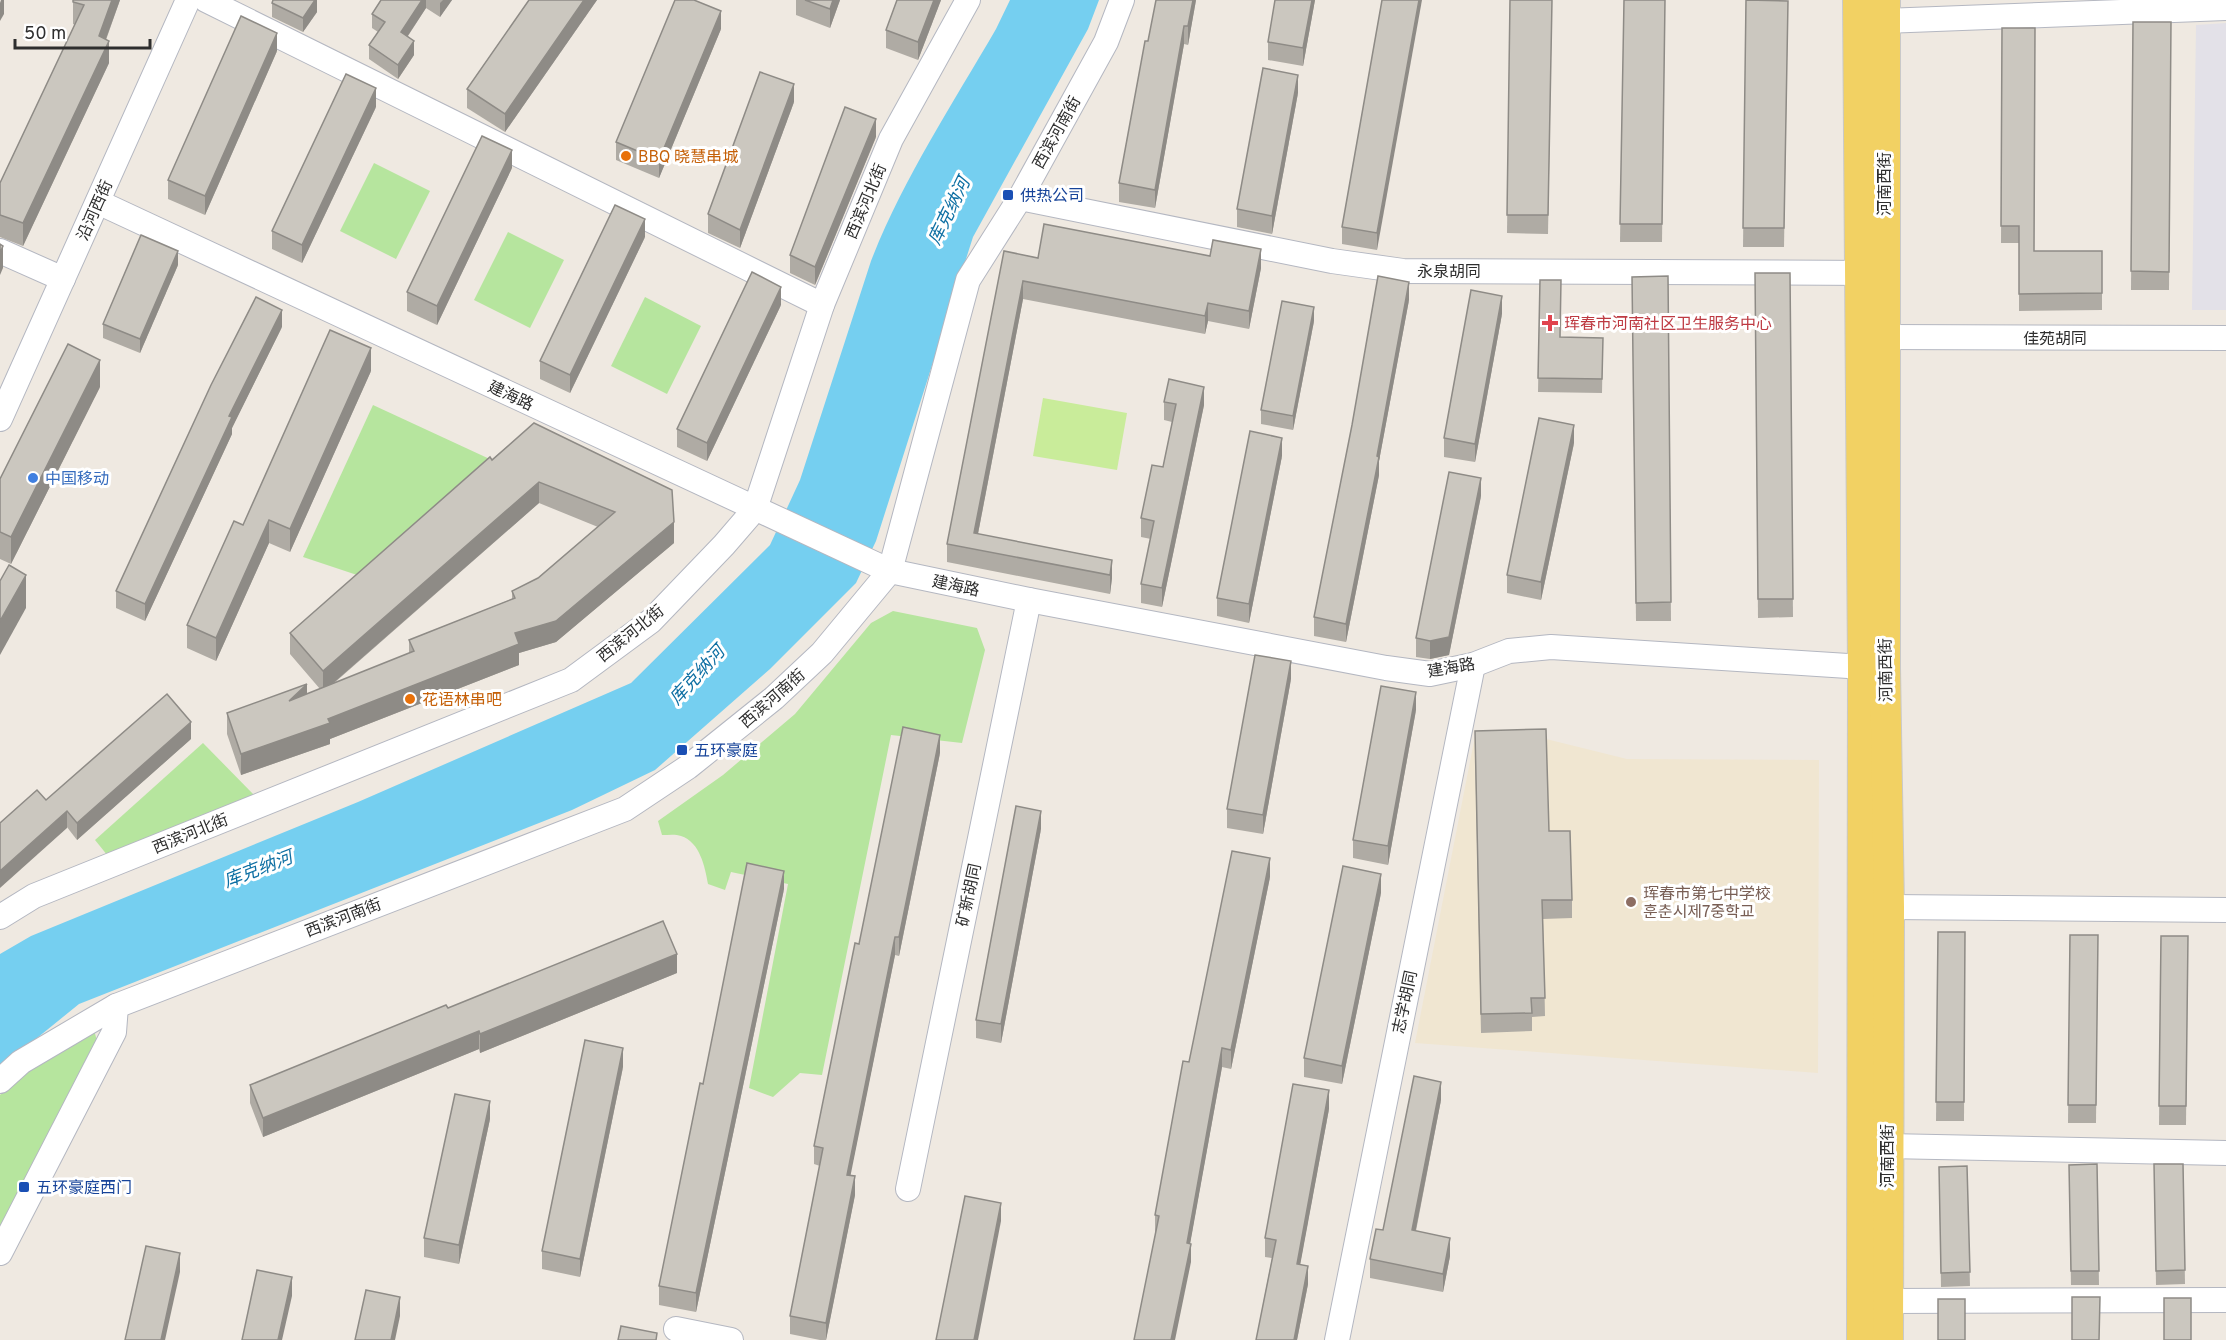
<svg xmlns="http://www.w3.org/2000/svg" width="2226" height="1340" viewBox="0 0 2226 1340" font-family="Overpass,'Noto Sans SC','Noto Sans KR',sans-serif">
<style>
.industrial{fill:#e3e1e8}
.education{fill:#f0e6d1}
.green{fill:#b6e59e}
.pitch{fill:#c9ec9a}
.water{fill:#75cff0}
.lines{fill:none;stroke-linecap:round;stroke-linejoin:round}
.minor-casing{stroke:#b4b7c1;stroke-width:26}
.major-casing{stroke:#c9c9c9;stroke-width:32}
.minor{stroke:#fff;stroke-width:24}
.major{stroke:#f2d163;stroke-width:30}
.wall{fill:#afaba4;fill-rule:evenodd}
.shaded-wall{fill:#8e8b86}
.building{fill:#cbc7bf;stroke:#8e8b86;stroke-width:1.5}
.food-dot{fill:#e8710a;stroke:#fff;stroke-width:2}
.transit-dot{fill:#1a4fb4;stroke:#fff;stroke-width:2}
.health-dot{fill:#e0444e;stroke:#fff;stroke-width:2}
.shop-dot{fill:#3f7fe0;stroke:#fff;stroke-width:2}
.education-dot{fill:#8d6e63;stroke:#fff;stroke-width:2}
.labels{text-anchor:middle;stroke-width:6;stroke-linejoin:round;paint-order:stroke}
.street-label{font-size:16px;fill:#2e2e2e;stroke:#fff}
.food-label{font-size:16px;fill:#c56008;stroke:#fff;text-anchor:start}
.transit-label{font-size:16px;fill:#164399;stroke:#fff;text-anchor:start}
.health-label{font-size:16px;fill:#be3a42;stroke:#fff;text-anchor:start}
.shop-label{font-size:16px;fill:#366cbe;stroke:#fff;text-anchor:start}
.education-label{font-size:16px;fill:#785e54;stroke:#fff;text-anchor:start}
.water-label{font-size:18px;font-style:italic;fill:#0d6fa3;stroke:#fff}
</style>
<rect width="100%" height="100%" fill="#efe9e1"/>
<!-- industrial -->
<polygon class="industrial" points="2226,23 2226,310 2192,310 2196,25"/>
<!-- education -->
<polygon class="education" points="1476,731 1538,737 1627,759 1819,760 1818,1073 1415,1043"/>
<!-- green -->
<g class="green">
<polygon points="374,163 430,191 396,259 340,231"/>
<polygon points="508,232 564,260 530,328 474,300"/>
<polygon points="645,297 701,326 667,394 611,366"/>
<polygon points="373,405 494,461 363,577 303,557"/>
<path d="M893 611 977 628 985 650 962 743 891 735 822 1075 800 1073 773 1097 749 1088 788 884 731 872 725 890 708 884C705 867 700 842 681 836 676 834 668 835 662 835L658 821 723 775 795 714 871 623Z"/>
<polygon points="203,743 258,799 112,861 95,840"/>
<polygon points="93,1027 98,1044 0,1235 0,1095 28,1067"/>
</g>
<!-- pitch -->
<polygon class="pitch" points="1043,398 1127,413 1117,470 1033,456"/>
<!-- water -->
<path class="water" d="M1010 0H1099L1088 29 973 237 876 541 856 583 770 669 655 770 572 810 79 1004 0 1068V954L31 936 358 802 631 683 770 545 800 480 871 261C903 179 952 105 996 29Z"/>
<g class="lines">
<defs>
<g id="minor">
<polyline points="206,0 822,305"/>
<polyline points="1884,21 2226,8"/>
<polyline points="1020,198 1332,261 1403,271 1876,273"/>
<polyline points="98,202 890,571 1029,600 1386,668 1430,674 1473,665 1509,651 1551,647 1879,668"/>
<polyline points="0,251 63,279"/>
<polyline points="1884,337 2226,338"/>
<polyline points="0,419 188,0"/>
<polyline points="1889,907 2226,910"/>
<polyline points="0,917 34,896 571,680 651,621 724,545 755,509 822,305 891,139 968,0"/>
<polyline points="0,1081 21,1062 116,1006 625,809 688,767 774,698 822,653 890,571 968,280 1020,198 1106,42 1122,0"/>
<polyline points="1887,1146 2226,1153"/>
<polyline points="908,1189 1029,600"/>
<polyline points="0,1253 114,1032 116,1006"/>
<polyline points="1888,1301 2226,1300"/>
<polyline points="676,1329 731,1340"/>
<polyline points="1337,1340 1473,665"/>
</g>
<g id="major">
<polyline points="1858,0 1863,668 1862,1340"/>
<polyline points="1885,0 1885,668 1889,907 1888,1340"/>
</g>
</defs>
<!-- minor casing -->
<use href="#minor" class="minor-casing"/>
<!-- major casing -->
<use href="#major" class="major-casing"/>
<!-- minor -->
<use href="#minor" class="minor"/>
<!-- major -->
<use href="#major" class="major"/>
</g>
<!-- wall -->
<g class="wall">
<polygon points="73,0 120,0 106,40 109,63 23,246 0,237 0,183 75,25 73,24"/>
<polygon points="317,0 317,12 303,32 272,17 272,3"/>
<polygon points="381,0 452,0 440,17 426,8 408,36 414,55 398,79 369,59 369,45 378,32 372,28 372,14"/>
<polygon points="529,0 597,0 505,132 467,108 467,89"/>
<polygon points="796,0 840,0 830,28 796,15"/>
<polygon points="897,0 941,0 918,60 886,48 886,30"/>
<polygon points="1196,0 1188,45 1184,44 1155,208 1119,202 1119,183 1148,41"/>
<polygon points="1275,0 1315,0 1303,66 1268,60 1268,42"/>
<polygon points="1382,0 1377,250 1342,244 1342,227"/>
<polygon points="1510,0 1552,0 1548,234 1507,233"/>
<polygon points="1624,0 1665,0 1662,242 1620,242"/>
<polygon points="1746,0 1788,1 1784,247 1743,247"/>
<polygon points="2133,22 2171,22 2169,290 2131,290"/>
<polygon points="2002,28 2034,251 2102,251 2102,310 2019,311 2019,243 2001,243"/>
<polygon points="721,29 659,178 616,160 616,142"/>
<polygon points="277,51 205,215 168,199 168,180"/>
<polygon points="1298,93 1272,234 1237,227 1237,209"/>
<polygon points="794,102 740,248 708,233 708,214"/>
<polygon points="376,107 302,263 272,249 272,231"/>
<polygon points="876,137 815,285 790,273 790,255"/>
<polygon points="512,168 437,325 407,311 407,292"/>
<polygon points="645,237 570,393 540,379 540,361"/>
<polygon points="1004,251 1038,258 1210,256 1261,268 1249,329 1208,321 1205,334 1023,299 978,534 1112,560 1112,578 1110,594 947,562 947,544"/>
<polygon points="178,265 140,353 103,338 103,324"/>
<polygon points="1755,273 1790,273 1793,617 1758,618"/>
<polygon points="1668,276 1671,621 1636,621 1632,277"/>
<polygon points="1540,280 1560,337 1603,338 1602,393 1538,392"/>
<polygon points="1409,300 1379,461 1379,475 1346,642 1314,636 1314,617 1352,425"/>
<polygon points="781,305 707,461 677,447 677,429"/>
<polygon points="1502,314 1475,462 1444,457 1444,438"/>
<polygon points="1314,321 1293,430 1261,424 1261,410"/>
<polygon points="282,327 232,428 232,434 145,621 116,608 116,591"/>
<polygon points="371,371 290,552 269,543 216,661 187,648 187,625 243,525"/>
<polygon points="100,387 11,564 0,559 0,479"/>
<polygon points="1164,402 1204,405 1162,607 1141,603 1141,584 1151,539 1141,537 1141,518 1163,467 1172,422 1164,420"/>
<path d="M534 423 674 543 556 642 519 653V665L330 739V744L241 775 227 734V713L307 694 320 689 290 654V633ZM539 503 598 527 538 578 512 591V599L409 640V653L333 684Z"/>
<polygon points="1574,443 1541,600 1507,593 1507,575"/>
<polygon points="1282,456 1249,623 1217,616 1217,598"/>
<polygon points="1481,496 1449,655 1430,659 1416,657 1416,638"/>
<polygon points="1291,679 1263,834 1227,828 1227,809"/>
<polygon points="1416,710 1388,865 1353,858 1353,840"/>
<polygon points="191,739 77,840 46,800"/>
<polygon points="1475,749 1549,831 1572,900 1572,918 1543,919 1545,1016 1532,1017 1532,1031 1481,1033"/>
<polygon points="940,753 899,956 895,955 850,1175 855,1195 826,1340 820,1340 790,1334 790,1316 820,1166 814,1164 814,1146 859,944"/>
<polygon points="1041,829 1001,1043 976,1038 976,1020"/>
<polygon points="1270,877 1231,1069 1222,1067 1190,1243 1191,1262 1155,1234 1155,1215 1189,1062"/>
<polygon points="784,889 696,1312 659,1305 659,1286 703,1084"/>
<polygon points="1381,893 1342,1084 1304,1077 1304,1058"/>
<polygon points="1938,932 1965,932 1964,1121 1936,1121"/>
<polygon points="2070,935 2098,935 2096,1123 2068,1123"/>
<polygon points="2161,936 2188,936 2186,1125 2159,1125"/>
<polygon points="677,973 480,1053 479,1049 263,1137 250,1103 250,1085 448,1008"/>
<polygon points="623,1067 580,1277 542,1269 542,1251"/>
<polygon points="1441,1100 1416,1231 1450,1256 1443,1292 1370,1278 1370,1259"/>
<polygon points="1329,1109 1300,1264 1308,1284 1297,1340 1256,1340 1272,1258 1265,1257 1265,1238"/>
<polygon points="490,1119 459,1264 424,1257 424,1238"/>
<polygon points="2097,1164 2099,1285 2071,1285 2069,1165"/>
<polygon points="2154,1164 2183,1164 2185,1284 2156,1285"/>
<polygon points="1967,1166 1970,1286 1941,1287 1939,1167"/>
</g>
<!-- shaded-wall -->
<g class="shaded-wall">
<polygon points="1,0 4,0 4,14 0,21 0,3"/>
<polygon points="112,0 120,0 99,58 99,36"/>
<polygon points="315,0 317,0 317,12 303,32 303,18"/>
<polygon points="422,0 426,0 426,8 401,46 401,32"/>
<polygon points="443,0 452,0 440,17 440,3"/>
<polygon points="584,0 597,0 505,132 505,114"/>
<polygon points="833,0 840,0 830,28 830,9"/>
<polygon points="934,0 941,0 918,60 918,42"/>
<polygon points="1193,0 1196,0 1188,45 1188,26"/>
<polygon points="1312,0 1315,0 1303,66 1303,48"/>
<polygon points="1419,0 1422,0 1377,250 1377,233"/>
<polygon points="721,11 721,29 659,178 659,160"/>
<polygon points="1184,26 1184,44 1155,208 1155,190"/>
<polygon points="277,33 277,51 205,215 205,196"/>
<polygon points="109,41 109,63 23,246 23,223"/>
<polygon points="414,41 414,55 398,79 398,65"/>
<polygon points="1298,75 1298,93 1272,234 1272,216"/>
<polygon points="794,84 794,102 740,248 740,230"/>
<polygon points="376,88 376,107 302,263 302,245"/>
<polygon points="876,119 876,137 815,285 815,267"/>
<polygon points="512,150 512,168 437,325 437,306"/>
<polygon points="645,219 645,237 570,393 570,375"/>
<polygon points="3,246 3,268 0,275 0,253"/>
<polygon points="1261,249 1261,268 1249,329 1249,311"/>
<polygon points="178,251 178,265 140,353 140,339"/>
<polygon points="1023,281 1023,299 975,549 974,533"/>
<polygon points="1409,282 1409,300 1379,461 1379,475 1346,642 1346,624"/>
<polygon points="781,287 781,305 707,461 707,443"/>
<polygon points="1502,296 1502,314 1475,462 1475,444"/>
<polygon points="1208,303 1208,321 1205,334 1205,316"/>
<polygon points="1314,307 1314,321 1293,430 1293,416"/>
<polygon points="282,310 282,327 232,428 232,434 145,621 145,604 229,416"/>
<polygon points="371,348 371,371 290,552 290,529"/>
<polygon points="100,360 100,387 11,564 11,537"/>
<polygon points="1204,387 1204,405 1162,607 1162,588"/>
<polygon points="1574,425 1574,443 1541,600 1541,582"/>
<polygon points="1282,438 1282,456 1249,623 1249,604"/>
<polygon points="1481,478 1481,496 1449,655 1430,659 1430,641"/>
<polygon points="539,482 539,503 323,692 323,671"/>
<polygon points="269,520 269,543 216,661 216,638"/>
<polygon points="674,522 674,543 556,642 519,653 519,665 330,739 330,744 241,775 241,754 328,719 515,633"/>
<polygon points="1112,560 1112,578 1110,594 1110,575"/>
<polygon points="26,575 26,608 0,655 0,621"/>
<polygon points="1291,661 1291,679 1263,834 1263,815"/>
<polygon points="307,684 307,705 289,701"/>
<polygon points="1416,692 1416,710 1388,865 1388,846"/>
<polygon points="191,722 191,739 77,840 77,823"/>
<polygon points="940,735 940,753 899,956 899,937"/>
<polygon points="67,811 67,828 0,888 0,871"/>
<polygon points="1041,811 1041,829 1001,1043 1001,1024"/>
<polygon points="1270,858 1270,877 1231,1069 1231,1050"/>
<polygon points="784,871 784,889 696,1312 696,1293"/>
<polygon points="1381,874 1381,893 1342,1084 1342,1066"/>
<polygon points="895,937 895,955 847,1193 847,1175"/>
<polygon points="677,954 677,973 480,1053 480,1034"/>
<polygon points="479,1031 479,1049 263,1137 263,1118"/>
<polygon points="623,1048 623,1067 580,1277 580,1259"/>
<polygon points="1222,1048 1222,1067 1187,1261 1187,1243"/>
<polygon points="1441,1082 1441,1100 1412,1249 1412,1230"/>
<polygon points="1329,1090 1329,1109 1297,1282 1297,1264"/>
<polygon points="490,1101 490,1119 459,1264 459,1245"/>
<polygon points="855,1176 855,1195 826,1340 826,1323"/>
<polygon points="1001,1203 1001,1221 978,1340 974,1340"/>
<polygon points="1450,1238 1450,1256 1443,1292 1443,1274"/>
<polygon points="1191,1244 1191,1262 1175,1340 1171,1340"/>
<polygon points="180,1253 180,1272 165,1340 161,1340"/>
<polygon points="1308,1266 1308,1284 1297,1340 1294,1340"/>
<polygon points="292,1277 292,1296 282,1340 278,1340"/>
<polygon points="400,1297 400,1316 395,1340 391,1340"/>
</g>
<!-- building -->
<g class="building">
<polygon points="73,0 112,0 99,36 109,41 23,223 0,215 0,183 84,5 73,2"/>
<polygon points="273,0 315,0 303,18 272,3"/>
<polygon points="381,0 422,0 401,32 414,41 398,65 369,45 385,22 372,14"/>
<polygon points="529,0 584,0 505,114 467,89"/>
<polygon points="675,0 694,0 721,11 659,160 616,142"/>
<polygon points="805,0 833,0 830,9"/>
<polygon points="897,0 934,0 918,42 886,30"/>
<polygon points="1156,0 1193,0 1188,26 1184,26 1155,190 1119,183 1145,41 1148,41"/>
<polygon points="1275,0 1312,0 1303,48 1268,42"/>
<polygon points="1382,0 1419,0 1377,233 1342,227"/>
<polygon points="1510,0 1552,0 1548,215 1507,215"/>
<polygon points="1624,0 1665,0 1662,224 1620,224"/>
<polygon points="1746,0 1788,1 1784,228 1743,228"/>
<polygon points="241,16 277,33 205,196 168,180"/>
<polygon points="2133,22 2171,22 2169,272 2131,271"/>
<polygon points="2002,28 2035,28 2034,251 2102,251 2102,293 2019,294 2019,226 2001,226"/>
<polygon points="1263,68 1298,75 1272,216 1237,209"/>
<polygon points="760,72 794,84 740,230 708,214"/>
<polygon points="346,74 376,88 302,245 272,231"/>
<polygon points="845,107 876,119 815,267 790,255"/>
<polygon points="482,136 512,150 437,306 407,292"/>
<polygon points="615,205 645,219 570,375 540,361"/>
<polygon points="1044,224 1210,256 1213,240 1261,249 1249,311 1208,303 1205,316 1023,281 974,533 1112,560 1110,575 947,544 1004,251 1038,258"/>
<polygon points="141,235 178,251 140,339 103,324"/>
<polygon points="0,244 3,246 0,253"/>
<polygon points="752,272 781,287 707,443 677,429"/>
<polygon points="1755,273 1790,273 1793,599 1758,599"/>
<polygon points="1378,276 1409,282 1377,456 1379,457 1346,624 1314,617 1352,425"/>
<polygon points="1668,276 1671,602 1636,603 1632,277"/>
<polygon points="1540,280 1561,280 1560,337 1603,338 1602,379 1538,378"/>
<polygon points="1471,290 1502,296 1475,444 1444,438"/>
<polygon points="256,297 282,310 229,416 232,417 145,604 116,591 211,385"/>
<polygon points="1282,301 1314,307 1293,416 1261,410"/>
<polygon points="330,330 371,348 290,529 269,520 216,638 187,625 234,521 243,525"/>
<polygon points="68,344 100,360 11,537 0,532 0,479"/>
<polygon points="1169,379 1204,387 1162,588 1141,584 1154,521 1141,518 1152,465 1163,467 1176,404 1164,402"/>
<polygon points="1539,418 1574,425 1541,582 1507,575"/>
<polygon points="534,423 672,490 674,522 556,621 515,633 519,644 328,719 330,723 241,754 227,713 307,684 289,701 414,651 409,640 515,598 512,591 538,578 615,512 539,482 323,671 290,633 490,457 492,460"/>
<polygon points="1250,431 1282,438 1249,604 1217,598"/>
<polygon points="1449,472 1481,478 1449,637 1430,641 1416,638"/>
<polygon points="9,565 26,575 0,621 0,581"/>
<polygon points="1255,655 1291,661 1263,815 1227,809"/>
<polygon points="1381,686 1416,692 1388,846 1353,840"/>
<polygon points="167,694 191,722 77,823 67,811 0,871 0,823 37,790 46,800"/>
<polygon points="903,727 940,735 899,937 895,937 847,1175 855,1176 826,1323 790,1316 823,1148 814,1146 855,943 859,944"/>
<polygon points="1546,729 1549,831 1570,831 1572,900 1542,900 1545,998 1531,998 1532,1013 1481,1014 1475,731"/>
<polygon points="1016,806 1041,811 1001,1024 976,1020"/>
<polygon points="1232,851 1270,858 1231,1050 1222,1048 1187,1243 1191,1244 1171,1340 1134,1340 1159,1216 1155,1215 1183,1061 1189,1062"/>
<polygon points="747,863 784,871 696,1293 659,1286 700,1083 703,1084"/>
<polygon points="1343,866 1381,874 1342,1066 1304,1058"/>
<polygon points="663,921 677,954 480,1034 479,1031 263,1118 250,1085 446,1005 448,1008"/>
<polygon points="1938,932 1965,932 1964,1102 1936,1102"/>
<polygon points="2070,935 2098,935 2096,1105 2068,1105"/>
<polygon points="2161,936 2188,936 2186,1106 2159,1106"/>
<polygon points="585,1040 623,1048 580,1259 542,1251"/>
<polygon points="1414,1076 1441,1082 1412,1230 1450,1238 1443,1274 1370,1259 1376,1229 1383,1230"/>
<polygon points="1293,1084 1329,1090 1297,1264 1308,1266 1294,1340 1256,1340 1276,1240 1265,1238"/>
<polygon points="455,1094 490,1101 459,1245 424,1238"/>
<polygon points="2097,1164 2099,1271 2071,1271 2069,1165"/>
<polygon points="2154,1164 2183,1164 2185,1270 2156,1271"/>
<polygon points="1967,1166 1970,1272 1941,1273 1939,1167"/>
<polygon points="965,1196 1001,1203 974,1340 936,1340"/>
<polygon points="146,1246 180,1253 161,1340 125,1340"/>
<polygon points="257,1270 292,1277 278,1340 242,1340"/>
<polygon points="366,1290 400,1297 391,1340 355,1340"/>
<polygon points="2072,1297 2100,1297 2099,1340 2072,1340"/>
<rect x="2164" y="1298" width="27" height="42"/>
<rect x="1938" y="1299" width="27" height="41"/>
<polygon points="621,1326 657,1333 656,1340 618,1340"/>
</g>
<!-- markers -->
<g class="food-dot">
<circle cx="626" cy="156" r="6"/>
<circle cx="410" cy="699" r="6"/>
</g>
<g class="transit-dot">
<rect x="1002" y="189" width="12" height="12" rx="3"/>
<rect x="676" y="744" width="12" height="12" rx="3"/>
<rect x="18" y="1181" width="12" height="12" rx="3"/>
</g>
<path class="health-dot" d="M1547 314h6v6h6v6h-6v6h-6v-6h-6v-6h6z"/>
<circle class="shop-dot" cx="33" cy="478" r="6"/>
<circle class="education-dot" cx="1631" cy="902" r="6"/>
<g class="labels">
<!-- street labels -->
<g class="street-label">
<text transform="translate(1056 132) rotate(-61)" y="6">西滨河南街</text>
<text transform="translate(1884 184) rotate(-90)" y="6">河南西街</text>
<text transform="translate(865 201) rotate(-67)" y="6">西滨河北街</text>
<text transform="translate(94 210) rotate(-66)" y="6">沿河西街</text>
<text x="1449" y="277">永泉胡同</text>
<text x="2055" y="344">佳苑胡同</text>
<text transform="translate(511 395) rotate(25)" y="6">建海路</text>
<text transform="translate(956 585) rotate(12)" y="6">建海路</text>
<text transform="translate(630 633) rotate(-39)" y="6">西滨河北街</text>
<text transform="translate(1451 667) rotate(-10)" y="6">建海路</text>
<text transform="translate(1885 670) rotate(-91)" y="6">河南西街</text>
<text transform="translate(772 698) rotate(-41)" y="6">西滨河南街</text>
<text transform="translate(190 833) rotate(-22)" y="6">西滨河北街</text>
<text transform="translate(968 895) rotate(-78)" y="6">矿新胡同</text>
<text transform="translate(343 917) rotate(-21)" y="6">西滨河南街</text>
<text transform="translate(1404 1002) rotate(-78)" y="6">志学胡同</text>
<text transform="translate(1887 1156) rotate(-90)" y="6">河南西街</text>
</g>
<!-- food labels -->
<g class="food-label">
<text x="638" y="162">BBQ 晓慧串城</text>
<text x="422" y="705">花语林串吧</text>
</g>
<!-- transit labels -->
<g class="transit-label">
<text x="1020" y="201">供热公司</text>
<text x="694" y="756">五环豪庭</text>
<text x="36" y="1193">五环豪庭西门</text>
</g>
<!-- health labels -->
<g class="health-label">
<text x="1564" y="329">珲春市河南社区卫生服务中心</text>
</g>
<!-- shop labels -->
<g class="shop-label">
<text x="45" y="484">中国移动</text>
</g>
<!-- education labels -->
<g class="education-label">
<text x="1643" y="899">珲春市第七中学校<tspan x="1643" dy="18">훈춘시제7중학교</tspan></text>
</g>
<!-- water labels -->
<g class="water-label">
<text transform="translate(949 211) rotate(-64)" y="6">库克纳河</text>
<text transform="translate(697 675) rotate(-48)" y="6">库克纳河</text>
<text transform="translate(258 869) rotate(-21)" y="6">库克纳河</text>
</g>
</g>
<!-- scale -->
<path d="M15 39v9h135v-9" fill="none" stroke="#2e2e2e" stroke-width="3"/>
<text x="24" y="39" font-size="18" fill="#2e2e2e" stroke="#ffffff" stroke-width="4.5" paint-order="stroke">50 m</text>
</svg>
